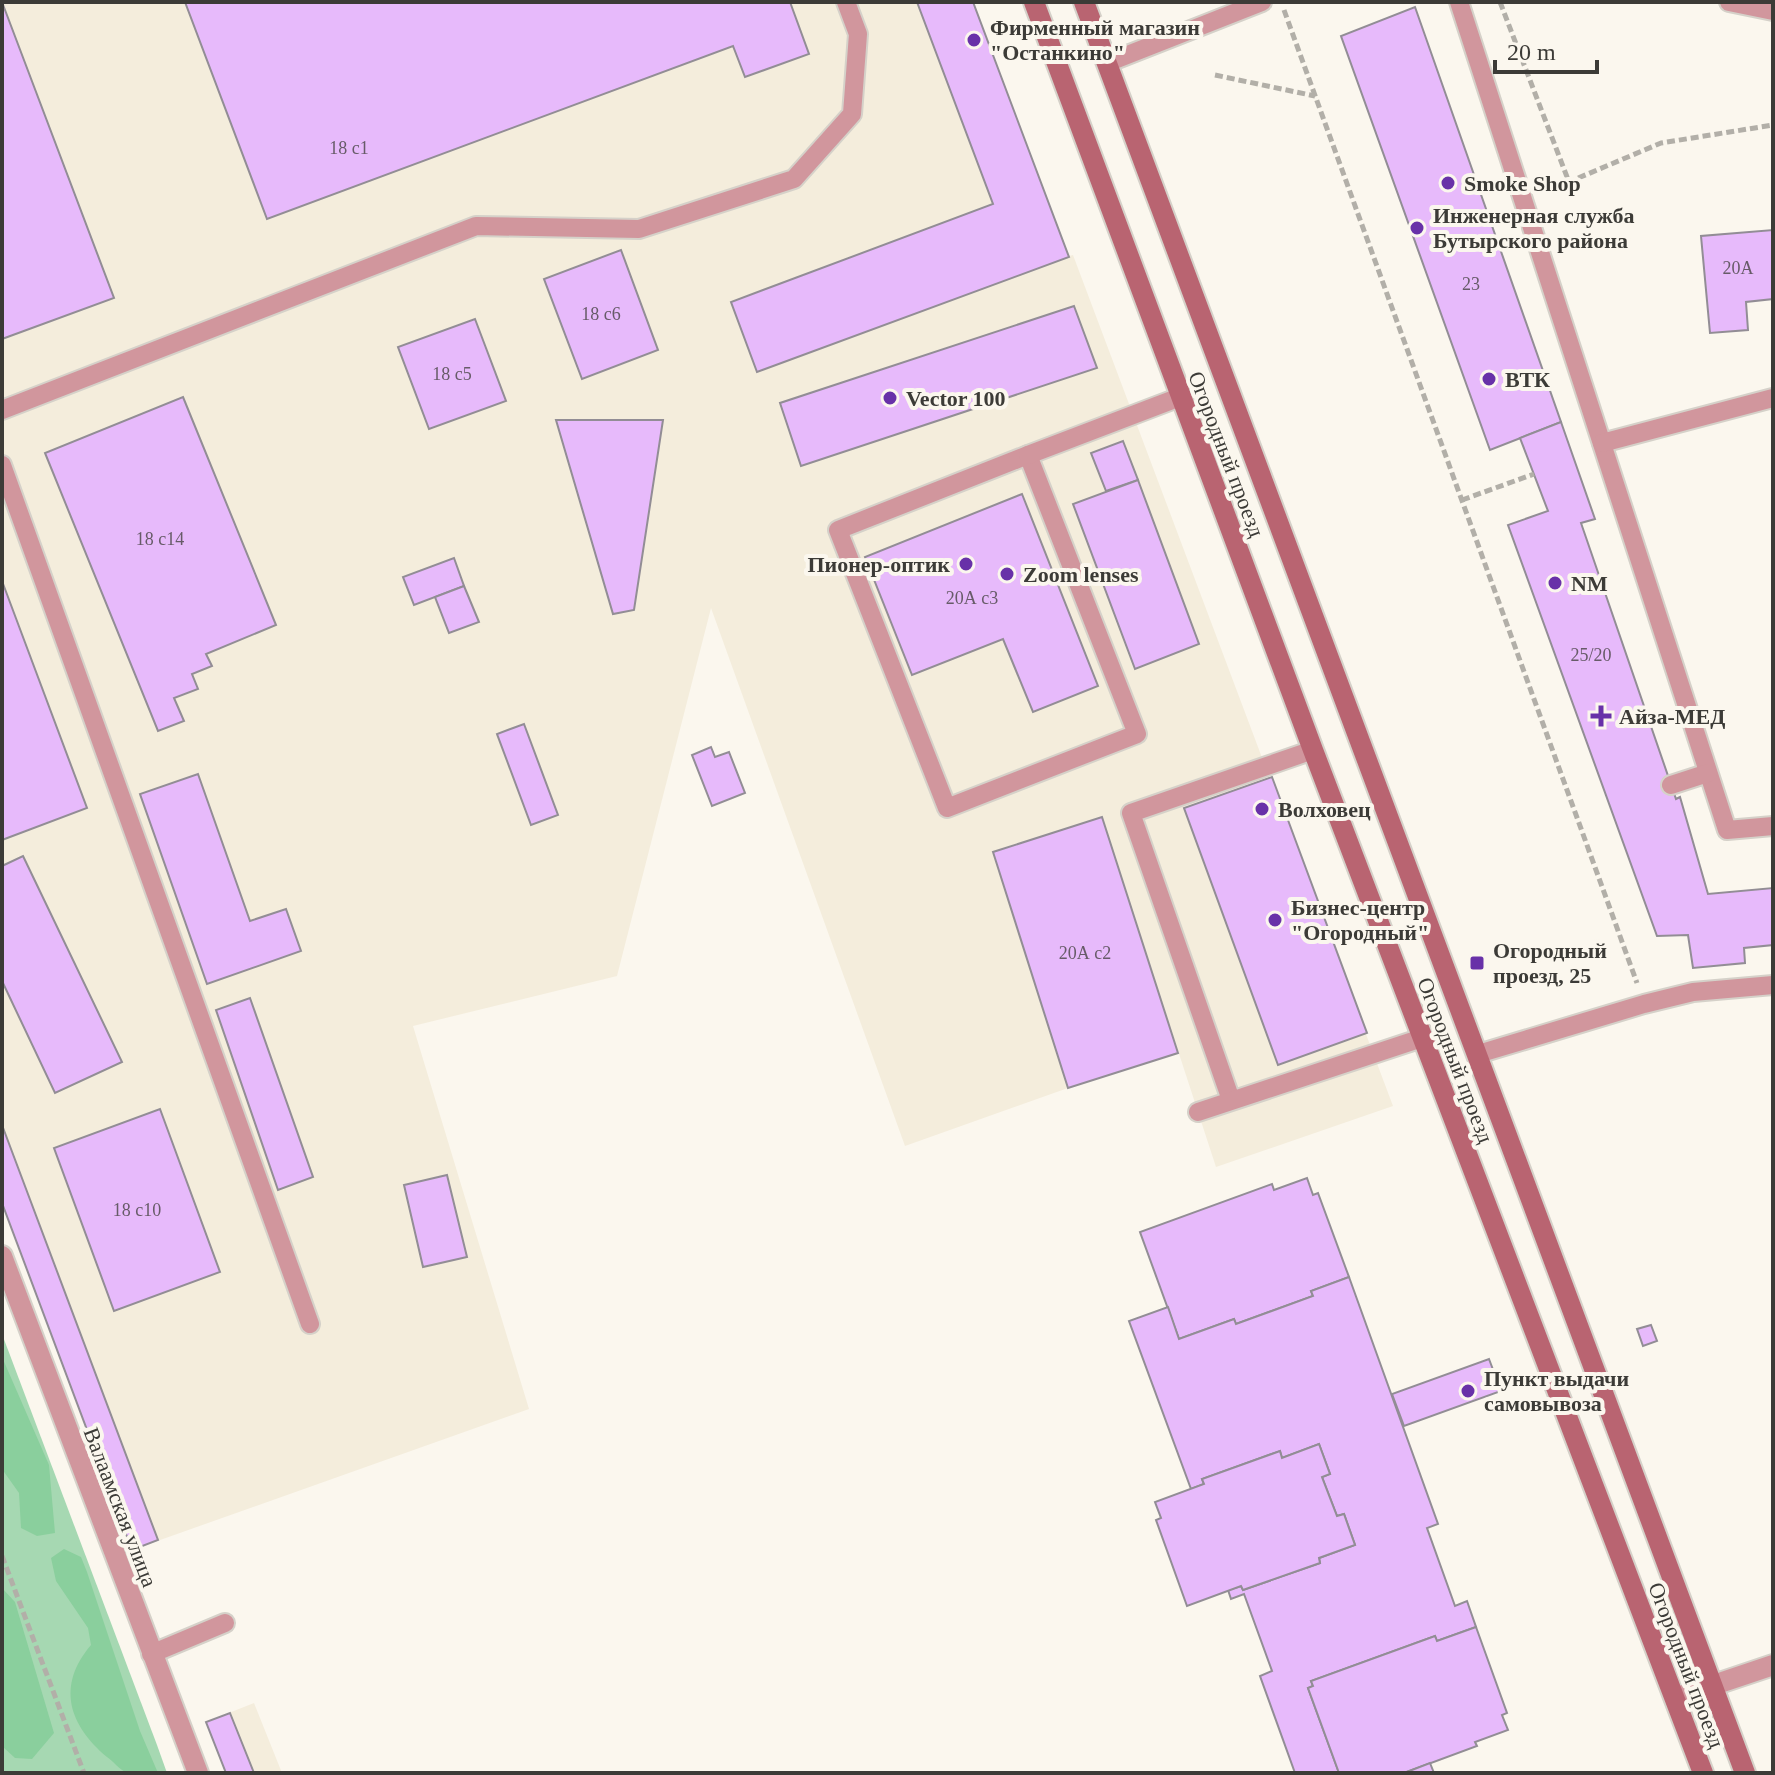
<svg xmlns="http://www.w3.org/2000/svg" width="1775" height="1775" viewBox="0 0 1775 1775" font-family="Georgia,serif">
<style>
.built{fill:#f4eddc}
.green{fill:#a6d8b2}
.forest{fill:#8acf9d}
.building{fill:#e7bafb;stroke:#928d95;stroke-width:2}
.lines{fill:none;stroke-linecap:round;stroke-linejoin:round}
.service-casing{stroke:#d5d1c9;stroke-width:22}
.minor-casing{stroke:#d5d1c9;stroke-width:24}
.tertiary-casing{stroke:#d5d1c9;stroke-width:24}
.secondary-casing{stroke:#d5d1c9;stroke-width:24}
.path{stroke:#b2afa8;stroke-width:5;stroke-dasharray:8 4;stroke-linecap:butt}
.service{stroke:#d1969d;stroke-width:18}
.minor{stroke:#d1969d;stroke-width:20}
.tertiary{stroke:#d1969d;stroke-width:20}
.secondary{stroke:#b96471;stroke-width:20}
.poi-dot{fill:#6831a8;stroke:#fbf7ee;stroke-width:3}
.labels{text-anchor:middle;stroke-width:8;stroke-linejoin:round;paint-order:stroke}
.number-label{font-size:18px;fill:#675b68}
.poi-label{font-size:22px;font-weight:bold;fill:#3c3b37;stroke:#fbf7ee;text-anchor:start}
.street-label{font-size:22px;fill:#3c3b37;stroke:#fbf7ee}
</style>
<rect width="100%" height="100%" fill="#fbf7ee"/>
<!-- built -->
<g class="built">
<polygon points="2,2 973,2 1069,256 1073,255 1393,1106 1216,1167 1102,818 993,853 1068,1088 905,1146 711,608 617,976 413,1026 529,1409 132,1550 2,1203"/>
<polygon points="254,1703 282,1773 226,1773 206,1722"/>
</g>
<!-- green -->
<polygon class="green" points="2,1334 157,1745 167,1773 2,1773"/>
<!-- forest -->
<g class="forest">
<polygon points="2,1357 49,1465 55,1533 37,1536 21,1528 19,1493 2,1469"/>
<path d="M64 1549 81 1557 87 1572 140 1731 158 1773C149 1773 135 1775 127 1773 120 1770 113 1761 107 1757 69 1725 56 1686 91 1645L88 1628 56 1581 51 1558Z"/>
<polygon points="2,1588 15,1602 54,1733 32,1759 15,1758 2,1746"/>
</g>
<!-- building -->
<g class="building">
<polygon points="2,2 114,298 2,339"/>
<polygon points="185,2 790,2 809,54 745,77 733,46 267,219"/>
<polygon points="917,2 973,2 1069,257 757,372 731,302 993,204"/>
<polygon points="1415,7 1561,422 1490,450 1341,36"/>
<polygon points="1773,230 1773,299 1746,302 1748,330 1710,333 1701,236"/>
<polygon points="621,250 658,350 582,379 544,279"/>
<polygon points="1074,306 1097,368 801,466 780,403"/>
<polygon points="475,319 506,401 429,429 398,347"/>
<polygon points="183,397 276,625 206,654 212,666 192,674 198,689 174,698 184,721 158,731 45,453"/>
<polygon points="556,420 663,420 634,610 613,614"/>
<polygon points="1561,422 1595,519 1581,523 1676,799 1680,797 1708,894 1773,888 1773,945 1744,948 1745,963 1693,968 1688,935 1657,936 1508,525 1548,511 1520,438"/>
<polygon points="1123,441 1138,480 1106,491 1091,453"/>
<polygon points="1138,480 1199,644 1135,669 1073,504"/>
<polygon points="1022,494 1098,686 1033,712 1003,639 912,675 865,557"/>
<polygon points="454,558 464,586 414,605 403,577"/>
<polygon points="2,581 87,808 2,840"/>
<polygon points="464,586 479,622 449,633 435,597"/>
<polygon points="524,724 558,815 531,825 497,734"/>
<polygon points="711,747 715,757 729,752 745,793 712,806 692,755"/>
<polygon points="198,774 250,921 286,909 301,951 207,984 140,794"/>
<polygon points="1272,777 1367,1033 1278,1065 1184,808"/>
<polygon points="1102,817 1178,1053 1068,1088 993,852"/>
<polygon points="23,856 122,1062 55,1093 2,981 2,866"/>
<polygon points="250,998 313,1177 278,1190 216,1010"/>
<polygon points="160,1109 220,1272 114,1311 54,1148"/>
<polygon points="2,1125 158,1540 132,1550 2,1203"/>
<polygon points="447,1175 467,1257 423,1267 404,1185"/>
<polygon points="1307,1178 1313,1195 1318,1193 1349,1277 1311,1291 1313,1296 1236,1324 1234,1319 1179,1339 1140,1232 1272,1184 1274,1190"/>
<polygon points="1349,1277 1438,1524 1427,1528 1455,1606 1467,1601 1476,1627 1437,1641 1435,1636 1311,1681 1313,1686 1308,1688 1339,1773 1295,1773 1260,1676 1272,1671 1244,1594 1231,1599 1228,1590 1241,1586 1243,1590 1320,1563 1319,1558 1355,1545 1344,1514 1337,1516 1322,1477 1330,1474 1319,1444 1282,1458 1280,1451 1202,1479 1204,1484 1191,1489 1129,1321 1168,1307 1179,1339 1234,1319 1236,1324 1313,1296 1311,1291"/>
<polygon points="1651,1325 1657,1341 1643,1346 1637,1329"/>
<polygon points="1489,1359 1501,1391 1404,1426 1392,1394"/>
<polygon points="1319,1444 1330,1474 1322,1477 1337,1516 1344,1514 1355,1545 1319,1558 1320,1563 1243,1590 1241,1586 1187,1606 1156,1520 1161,1518 1155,1502 1204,1484 1202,1479 1280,1451 1282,1458"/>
<polygon points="1476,1627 1507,1713 1502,1715 1508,1730 1475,1742 1477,1746 1404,1773 1339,1773 1308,1688 1313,1686 1311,1681 1435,1636 1437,1641"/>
<polygon points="230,1713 254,1773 226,1773 206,1722"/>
<polygon points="1430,1763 1434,1773 1404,1773"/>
</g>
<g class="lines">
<defs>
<g id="service">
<polyline points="1459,2 1727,830 1773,826"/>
<polyline points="1729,2 1773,11"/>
<polyline points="1107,63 1262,2"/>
<polyline points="2,410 476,226 639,229 794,179 852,114 858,34 846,2"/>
<polyline points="1602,443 1773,398"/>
<polygon points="1028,455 1137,734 947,808 838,530"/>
<polyline points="1028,455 1180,397"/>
<polyline points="2,465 310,1324"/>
<polyline points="1671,785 1708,773"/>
<polyline points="1478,1054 1644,1004 1693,992 1773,985"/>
<polyline points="1231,1100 1131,813 1313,750"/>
<polyline points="1198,1112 1422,1038"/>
<polyline points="151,1654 225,1623"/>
</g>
<polyline id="minor" points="2,1256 198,1773"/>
<polyline id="tertiary" points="1675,1698 1773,1665"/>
<g id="secondary">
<polyline points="1034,2 1313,750 1703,1773"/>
<polyline points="1084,2 1745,1773"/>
</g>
</defs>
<!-- service casing -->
<use href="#service" class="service-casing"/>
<!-- minor casing -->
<use href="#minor" class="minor-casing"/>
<!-- tertiary casing -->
<use href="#tertiary" class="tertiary-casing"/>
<!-- secondary casing -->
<use href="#secondary" class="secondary-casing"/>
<!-- path -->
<g class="path">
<polyline points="1500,2 1569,182"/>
<polyline points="1284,10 1637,983"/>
<polyline points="1215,75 1315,96"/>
<polyline points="1545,192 1661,143 1773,125"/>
<polyline points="1462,500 1534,474"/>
<polyline points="2,1556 84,1773"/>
</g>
<!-- service -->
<use href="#service" class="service"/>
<!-- minor -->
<use href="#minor" class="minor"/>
<!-- tertiary -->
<use href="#tertiary" class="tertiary"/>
<!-- secondary -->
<use href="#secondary" class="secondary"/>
</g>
<!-- markers -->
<g class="poi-dot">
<circle cx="974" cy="40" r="8"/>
<circle cx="1448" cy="183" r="8"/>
<circle cx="1417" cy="228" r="8"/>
<circle cx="1489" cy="379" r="8"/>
<circle cx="890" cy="398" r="8"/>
<circle cx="966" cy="564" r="8"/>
<circle cx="1007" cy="574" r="8"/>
<circle cx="1555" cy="583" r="8"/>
<path d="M1597 704h8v8h8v8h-8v8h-8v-8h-8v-8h8z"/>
<circle cx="1262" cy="809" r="8"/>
<circle cx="1275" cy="920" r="8"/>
<rect x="1469" y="955" width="16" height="16" rx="4"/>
<circle cx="1468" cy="1391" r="8"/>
</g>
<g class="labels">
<!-- number labels -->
<g class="number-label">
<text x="349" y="154">18 с1</text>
<text x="1738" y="274">20А</text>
<text x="1471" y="290">23</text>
<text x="601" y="320">18 с6</text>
<text x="452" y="380">18 с5</text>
<text x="160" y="545">18 с14</text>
<text x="972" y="604">20А с3</text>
<text x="1591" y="661">25/20</text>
<text x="1085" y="959">20А с2</text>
<text x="137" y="1216">18 с10</text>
</g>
<!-- poi labels -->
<g class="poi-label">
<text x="990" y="35">Фирменный магазин<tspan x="990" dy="25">"Останкино"</tspan></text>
<text x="1464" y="191">Smoke Shop</text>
<text x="1433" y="223">Инженерная служба<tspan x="1433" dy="25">Бутырского района</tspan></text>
<text x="1505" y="387">ВТК</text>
<text x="906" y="406">Vector 100</text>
<text x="950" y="572" text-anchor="end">Пионер-оптик</text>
<text x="1023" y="582">Zoom lenses</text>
<text x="1571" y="591">NM</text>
<text x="1619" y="724">Айза-МЕД</text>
<text x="1278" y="817">Волховец</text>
<text x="1291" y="915">Бизнес-центр<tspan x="1291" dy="25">"Огородный"</tspan></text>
<text x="1493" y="958">Огородный<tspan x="1493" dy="25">проезд, 25</tspan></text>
<text x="1484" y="1386">Пункт выдачи<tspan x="1484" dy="25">самовывоза</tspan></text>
</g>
<!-- street labels -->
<g class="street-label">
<text transform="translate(1227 454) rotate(69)" y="8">Огородный проезд</text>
<text transform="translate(1456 1060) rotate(69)" y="8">Огородный проезд</text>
<text transform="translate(121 1507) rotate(69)" y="8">Валаамская улица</text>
<text transform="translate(1687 1665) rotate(69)" y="8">Огородный проезд</text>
</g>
</g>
<!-- border -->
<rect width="1775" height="1775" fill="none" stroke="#3c3b37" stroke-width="8"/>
<!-- scale -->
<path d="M1495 60v12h102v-12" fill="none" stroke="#3c3b37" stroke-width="4"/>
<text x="1507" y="60" font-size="24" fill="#3c3b37" stroke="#fbf7ee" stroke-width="6" paint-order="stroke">20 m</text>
</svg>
